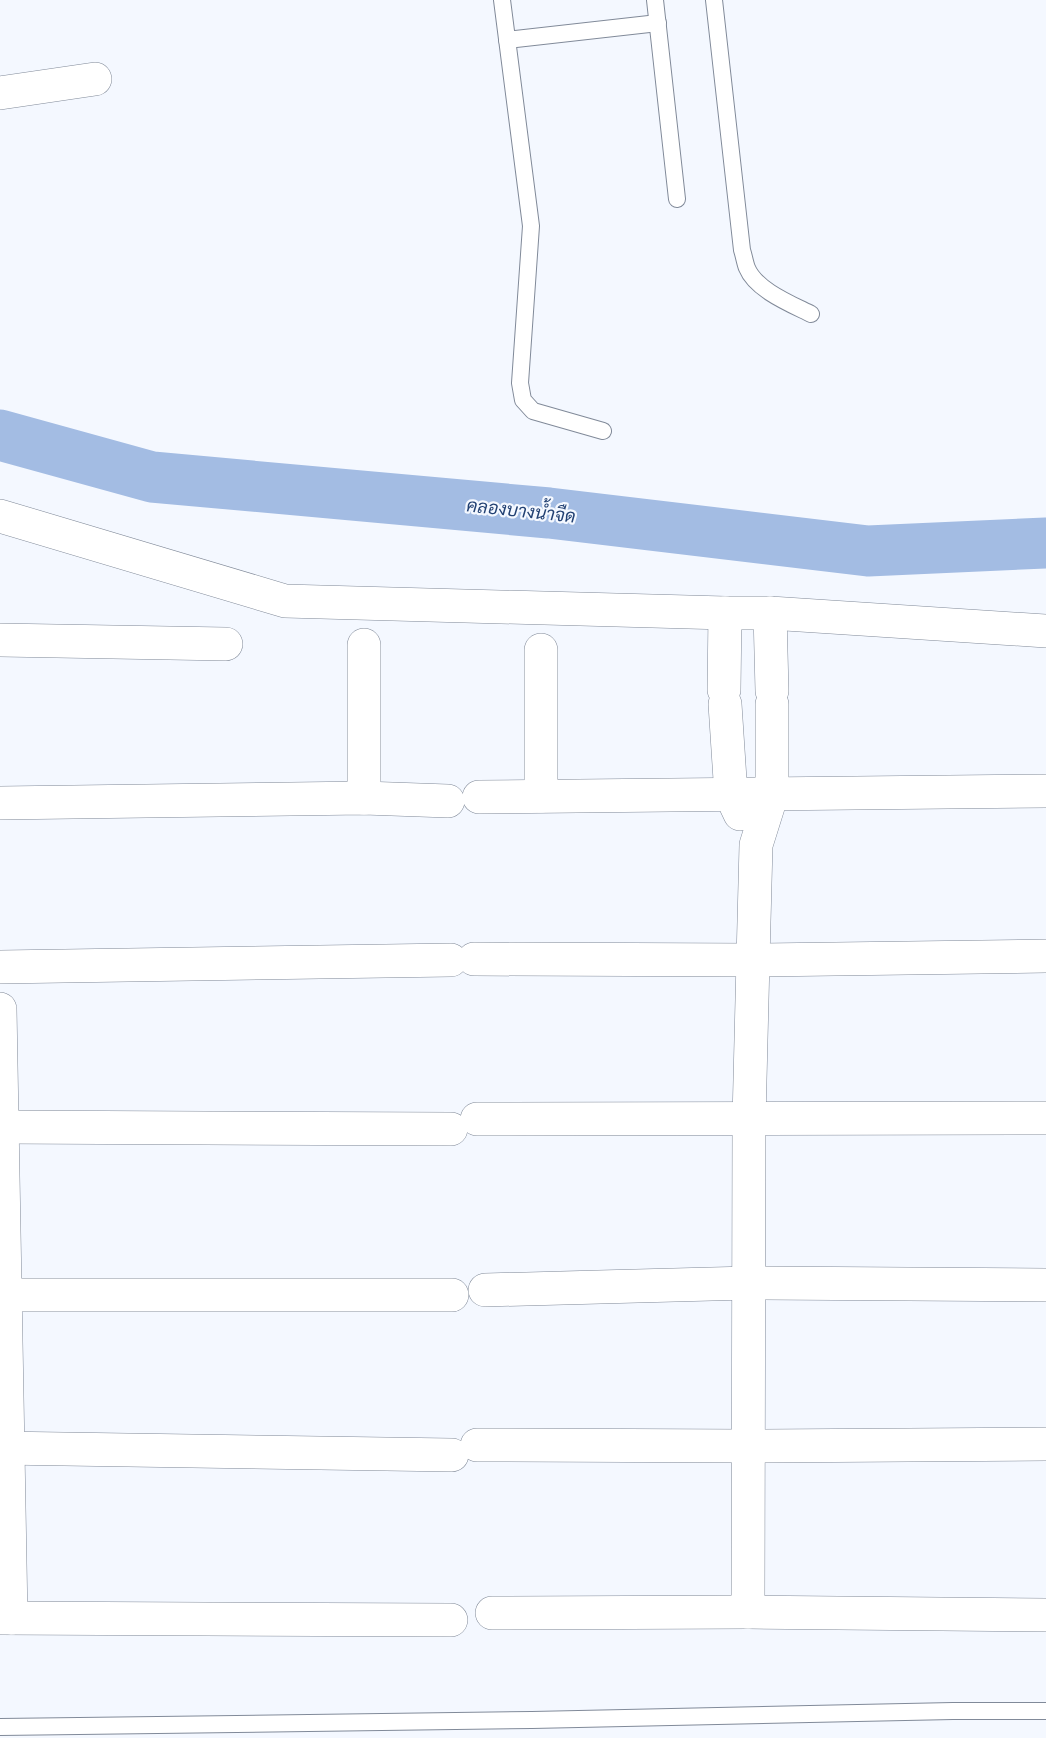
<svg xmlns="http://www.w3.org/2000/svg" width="1046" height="1738" viewBox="0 0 1046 1738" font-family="'DejaVu Sans',Sarabun,sans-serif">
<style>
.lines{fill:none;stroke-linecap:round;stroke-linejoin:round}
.river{stroke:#a3bce3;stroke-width:51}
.lane-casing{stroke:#818a99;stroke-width:18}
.street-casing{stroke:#818a99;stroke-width:34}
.lane{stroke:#fff;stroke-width:16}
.street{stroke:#fff;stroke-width:33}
.labels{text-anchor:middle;stroke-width:4.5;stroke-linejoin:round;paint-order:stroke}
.water-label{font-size:18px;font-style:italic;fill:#224173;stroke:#f4f8ff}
</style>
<rect width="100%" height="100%" fill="#f4f8ff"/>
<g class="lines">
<!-- river -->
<polyline class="river" points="0,435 152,477 549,513 868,551 1046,543"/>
<defs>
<g id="lane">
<polyline points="502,0 531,226 520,383 523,400 533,411 603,431"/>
<polyline points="655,0 677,199"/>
<path d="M714 0 742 250C744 256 745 263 747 268 756 290 791 304 811 314"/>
<polyline points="507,40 658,23"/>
<polyline points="0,1727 532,1720 953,1711 1046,1711"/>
</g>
<g id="street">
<polyline points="0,93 95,79"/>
<polyline points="0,516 285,601 725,613 770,613 1046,631"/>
<polyline points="770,613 772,691"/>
<polyline points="0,640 226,644"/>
<polyline points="724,690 725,613"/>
<polyline points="725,704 731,795 740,814"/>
<polyline points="541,796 541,650"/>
<polyline points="479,797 1046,791"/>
<polyline points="364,798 364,645"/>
<polyline points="0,803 364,798 448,801"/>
<polyline points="474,959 753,960 1046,956"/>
<polyline points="0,967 451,960"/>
<polyline points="0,1009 11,1618"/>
<polyline points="477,1119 1046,1118"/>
<polyline points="0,1127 451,1129"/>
<polyline points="485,1290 749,1283 1046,1285"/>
<polyline points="0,1295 452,1295"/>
<polyline points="477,1445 748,1446 1046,1444"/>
<polyline points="0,1448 452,1455"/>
<polyline points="748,1612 749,1120 753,960 756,845 772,794 772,704"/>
<polyline points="492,1613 748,1612 1046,1615"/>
<polyline points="0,1618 451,1620"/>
</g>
</defs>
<!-- lane casing -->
<use href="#lane" class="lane-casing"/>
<!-- street casing -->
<use href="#street" class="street-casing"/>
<!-- lane -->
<use href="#lane" class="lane"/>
<!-- street -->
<use href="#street" class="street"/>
</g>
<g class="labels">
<!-- water labels -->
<g class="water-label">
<text transform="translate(521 511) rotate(6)" y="6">คลองบางน้ำจืด</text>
</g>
</g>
</svg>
